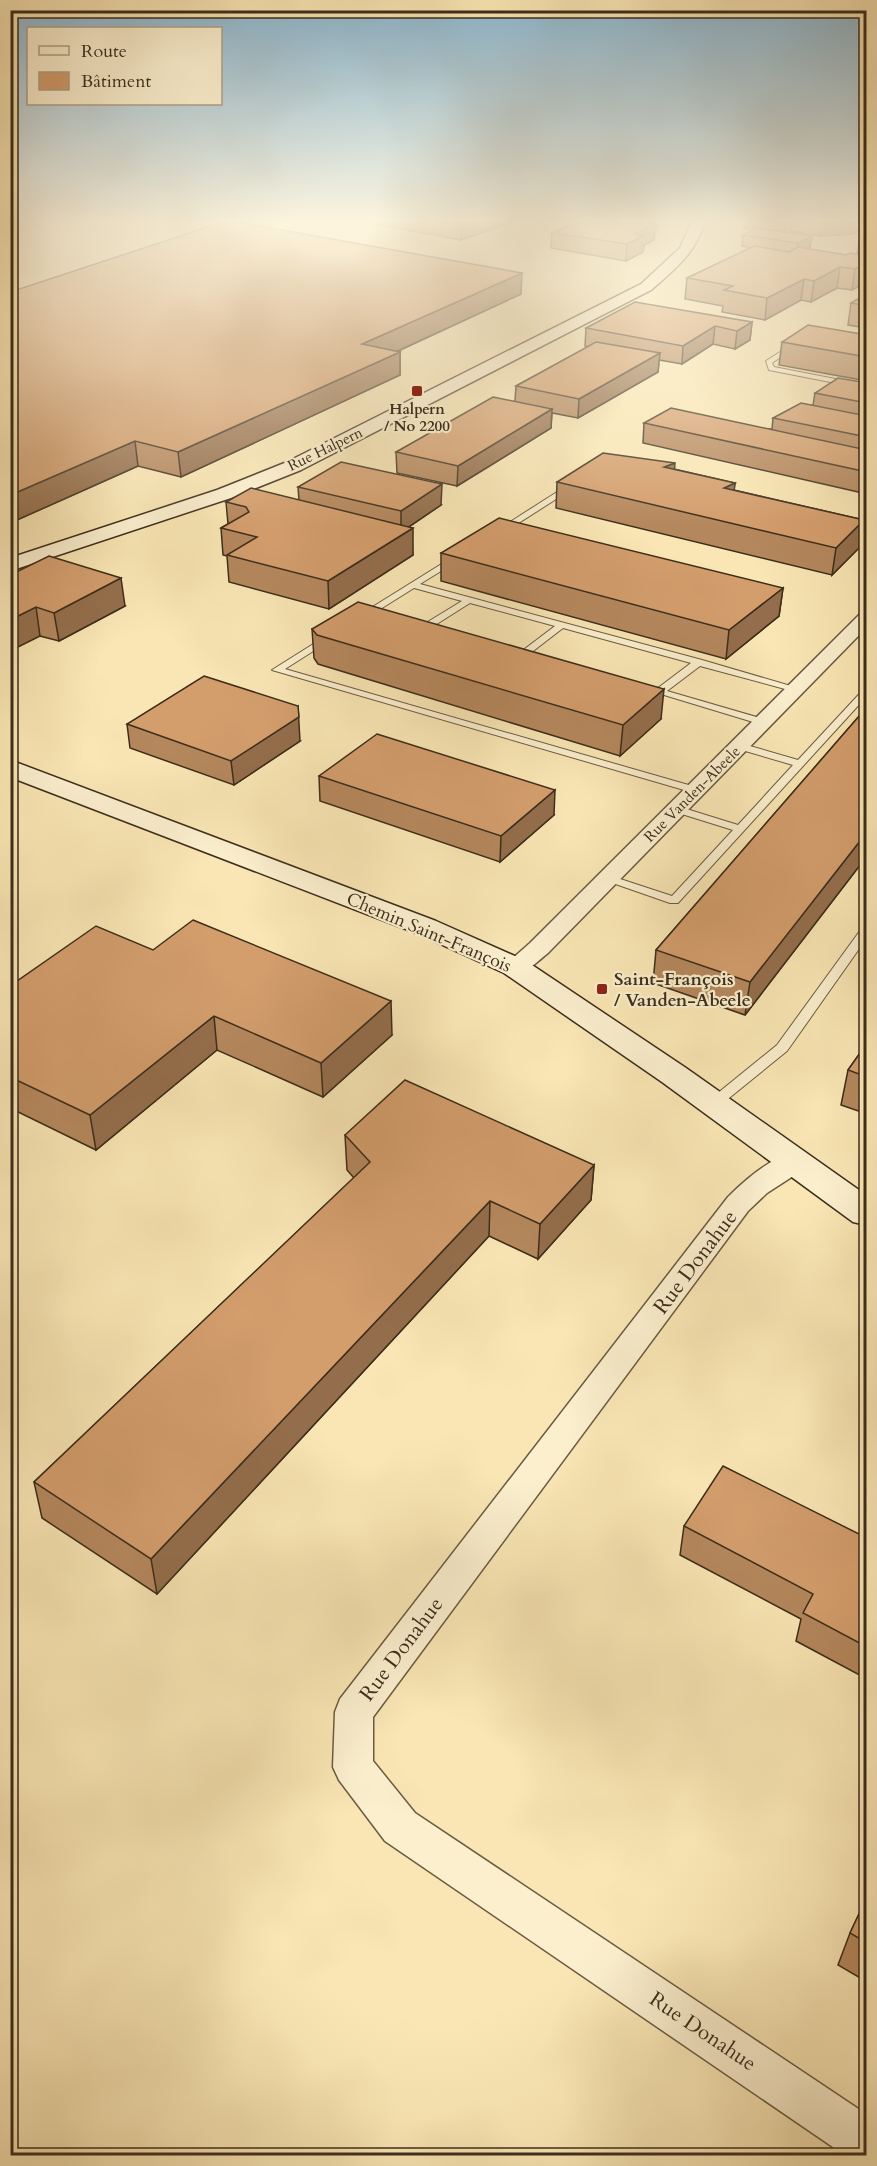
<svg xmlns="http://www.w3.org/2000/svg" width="877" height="2166" viewBox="0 0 877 2166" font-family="Cardo,serif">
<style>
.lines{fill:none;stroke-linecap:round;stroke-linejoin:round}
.lane-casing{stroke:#6b5b41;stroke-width:2}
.street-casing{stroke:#6b5b41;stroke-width:3}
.secondary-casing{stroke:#3c2d1b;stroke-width:3}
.lane{fill:#fbefce;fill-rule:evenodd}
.street{fill:#fbefce;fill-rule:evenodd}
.secondary{fill:#fbefce;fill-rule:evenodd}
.wall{fill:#b5875d;stroke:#3c2d1b;stroke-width:1.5}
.shaded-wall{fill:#946e4c;stroke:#3c2d1b;stroke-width:1.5}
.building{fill:#d39d6c;stroke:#3c2d1b;stroke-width:1.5}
.poi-dot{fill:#8f2418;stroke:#fbefce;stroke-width:2}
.labels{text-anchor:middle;stroke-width:4.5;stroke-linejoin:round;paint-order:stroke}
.far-poi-label{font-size:15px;font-weight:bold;fill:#3c2d1b;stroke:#fbefce}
.far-street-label{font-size:15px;fill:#3c2d1b;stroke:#fbefce}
.street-label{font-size:18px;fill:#3c2d1b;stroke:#fbefce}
.poi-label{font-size:18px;font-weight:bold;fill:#3c2d1b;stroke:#fbefce;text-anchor:start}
.near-street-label{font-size:21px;fill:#3c2d1b;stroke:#fbefce}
</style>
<rect width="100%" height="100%" fill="#f9e6b4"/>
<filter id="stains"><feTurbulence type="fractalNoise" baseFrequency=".00333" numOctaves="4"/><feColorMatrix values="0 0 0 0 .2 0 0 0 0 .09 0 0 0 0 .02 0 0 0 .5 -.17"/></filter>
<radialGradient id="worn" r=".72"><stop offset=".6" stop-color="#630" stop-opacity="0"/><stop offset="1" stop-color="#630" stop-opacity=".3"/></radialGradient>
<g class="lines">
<defs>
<g id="lane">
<polygon points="36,223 45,223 10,233 10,230"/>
<polygon points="10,277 16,279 17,280 10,281"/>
<polygon points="794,343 796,346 772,363 774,367 866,385 866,389 769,370 766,361"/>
<polygon points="568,485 575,487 503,533 496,531"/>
<polygon points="456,555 460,558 459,560 420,584 702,660 801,689 796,692 700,666 667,691 767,720 767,724 763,725 641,688 646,685 658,688 691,663 563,628 528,655 522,655 522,651 555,626 470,603 432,627 426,627 426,623 462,601 414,588 366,618 358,616"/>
<polygon points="326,636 334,638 285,669 699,788 700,790 699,792 691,792 272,670"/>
<polygon points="866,689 866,697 678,903 670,903 604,880 602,878 608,875 672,896 733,830 672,811 672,807 680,807 738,825 793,765 735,748 735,744 743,744 798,760 863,690"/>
<polygon points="862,928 866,928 866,939 787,1051 718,1107 708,1107 706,1104 708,1101 777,1045"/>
</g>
<g id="street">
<path d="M866 613V628L548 953C534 964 524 977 506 972L503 967 530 943 860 614Z"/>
<path d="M794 1152 804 1155 808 1162 804 1169 767 1193 748 1211 373 1717V1761L415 1813 866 2114V2156H846L385 1841 339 1780 333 1767 335 1712 340 1699 728 1197C746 1179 769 1159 794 1152Z"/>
</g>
<g id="secondary">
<path d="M691 223H704C696 253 673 271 651 290L301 470 231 498 10 571V558L217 490 287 462 641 284 680 248Z"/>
<polygon points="10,760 436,921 526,961 686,1068 866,1195 866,1225 853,1222 662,1082 504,973 416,933 10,777"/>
</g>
</defs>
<!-- lane casing -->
<use href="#lane" class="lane-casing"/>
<!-- street casing -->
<use href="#street" class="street-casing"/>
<!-- secondary casing -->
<use href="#secondary" class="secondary-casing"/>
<!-- lane -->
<use href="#lane" class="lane"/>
<!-- street -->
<use href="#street" class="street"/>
<!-- secondary -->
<use href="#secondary" class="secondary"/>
</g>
<!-- wall -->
<g class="wall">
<polygon points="369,223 509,223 461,240"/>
<polygon points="574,223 657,223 657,229 655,229 654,240 644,245 643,252 626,261 551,248 552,233"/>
<polygon points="744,223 863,223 862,229 853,234 820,236 791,231 788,232 812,236 810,247 808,249 846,255 867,256 867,282 852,290 837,288 811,302 801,300 765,320 722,312 723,306 685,299 687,278 751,248 742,246 743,235 754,230 744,228"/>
<polygon points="867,237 867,254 857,253 859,241"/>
<polygon points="10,292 521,294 396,352 400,352 400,375 181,477 138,466 17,520 10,519"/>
<polygon points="867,294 867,328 848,325 851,303"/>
<polygon points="752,322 750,340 735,349 713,344 682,364 659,360 658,372 578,418 552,413 551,428 457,486 397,473 396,452 515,401 516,386 588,347 585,346 586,328"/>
<polygon points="867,335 867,381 779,365 782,342"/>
<polygon points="867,383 867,494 643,443 644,423 772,429 773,418 813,405 815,393"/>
<polygon points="674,469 735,483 734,490 864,520 860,547 832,575 556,508 557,482"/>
<polygon points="298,487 441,505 409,527 413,555 329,609 229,582 227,556 223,555 221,528 228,524 226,502 299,500"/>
<polygon points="441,553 783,588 779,616 726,659 441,581"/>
<polygon points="10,575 125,606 59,641 40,636"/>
<polygon points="312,629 661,719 620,756 318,664 314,658"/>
<polygon points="867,707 867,856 745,1015 653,983 656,950"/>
<polygon points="127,724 300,741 234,785 130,748"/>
<polygon points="319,776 554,815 500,862 320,801"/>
<polygon points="153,950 392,1035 323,1097 217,1050 96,1150 10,1108 10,986"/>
<polygon points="867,1043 867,1114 841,1105 848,1070"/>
<polygon points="345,1135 594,1165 591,1200 538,1259 489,1236 157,1594 42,1518 34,1482 354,1178 347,1170"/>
<polygon points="684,1526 867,1538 867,1679 796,1641 801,1619 680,1555"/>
<polygon points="867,1897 867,1982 838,1965 850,1933"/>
</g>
<!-- shaded-wall -->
<g class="shaded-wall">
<polygon points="462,223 509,223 461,240"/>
<polygon points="639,223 657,223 657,229 655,229 654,240 644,245 643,252 626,261 627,244 634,234"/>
<polygon points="785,223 792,223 791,231 784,234"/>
<polygon points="822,223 863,223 862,229 853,234 820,236"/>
<polygon points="812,236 810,247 797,255 798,243"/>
<polygon points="867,263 867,282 852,290 855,269"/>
<polygon points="840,267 837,288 811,302 814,281"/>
<polygon points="522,273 521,294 363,367 362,344"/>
<polygon points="804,279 801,300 765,320 767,298"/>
<polygon points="752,322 750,340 735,349 737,331"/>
<polygon points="715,326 713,344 682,364 683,346"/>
<polygon points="400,352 400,375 181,477 178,452"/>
<polygon points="660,353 658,372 578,418 579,399"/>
<polygon points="552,409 551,428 457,486 458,466"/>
<polygon points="135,441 138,466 17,520 13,494"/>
<polygon points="675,463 673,489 664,467"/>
<polygon points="735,483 732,509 724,488"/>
<polygon points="442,484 441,505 401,532 401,511"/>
<polygon points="864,520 860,547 832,575 836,548"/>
<polygon points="413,528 413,555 329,609 328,581"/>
<polygon points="121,578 125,606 59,641 54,613"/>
<polygon points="783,588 779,616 726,659 729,630"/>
<polygon points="36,607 40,636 10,651 10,620"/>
<polygon points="664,689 661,719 620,756 623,725"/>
<polygon points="298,706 300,741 234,785 231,761"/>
<polygon points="555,790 554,815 500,862 501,836"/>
<polygon points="867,832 867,856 745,1015 750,982"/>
<polygon points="391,1001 392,1035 323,1097 321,1063"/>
<polygon points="214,1016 217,1050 96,1150 90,1115"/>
<polygon points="594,1165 591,1200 538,1259 540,1224"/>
<polygon points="490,1201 489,1236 157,1594 151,1559"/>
</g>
<!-- building -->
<g class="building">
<polygon points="220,223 243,223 522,273 362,344 400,352 178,452 135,441 13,494 10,494 10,292"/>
<polygon points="574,223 645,223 656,224 634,234 644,236 627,244 552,233"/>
<polygon points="757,228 812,236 798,243 743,235"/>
<polygon points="867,237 867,242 859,241"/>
<polygon points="754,246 789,252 798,247 846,255 850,253 867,256 867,263 855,269 840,267 814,281 804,279 767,298 724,290 733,286 687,278"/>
<polygon points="867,294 867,306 851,303"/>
<polygon points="635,302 752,322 737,331 715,326 683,346 586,328"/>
<polygon points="808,325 867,335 867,357 782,342"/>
<polygon points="596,342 660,353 579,399 516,386"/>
<polygon points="838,378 867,383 867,403 815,393"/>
<polygon points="493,397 552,409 458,466 396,452"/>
<polygon points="801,403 867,416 867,437 773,418"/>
<polygon points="671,408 867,450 867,472 644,423"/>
<polygon points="603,453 675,463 664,467 735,483 724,488 864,520 836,548 557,482"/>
<polygon points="341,462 442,484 401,511 298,487"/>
<polygon points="251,488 413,528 328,581 227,555 257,537 221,528 249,512 246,507 226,502"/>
<polygon points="499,518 783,588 729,630 441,553"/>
<polygon points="49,556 121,578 54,613 36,607 10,620 10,575"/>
<polygon points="358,602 664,689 623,725 317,635 312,629"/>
<polygon points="204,676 298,706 299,717 231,761 127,724"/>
<polygon points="867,707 867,832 750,982 656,950"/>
<polygon points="377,734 555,790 501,836 319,776"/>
<polygon points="193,920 391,1001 321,1063 214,1016 90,1115 10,1077 10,986 96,926 153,950"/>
<polygon points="867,1043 867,1077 848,1070"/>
<polygon points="405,1080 594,1165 540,1224 490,1201 151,1559 34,1482 370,1162 345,1135"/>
<polygon points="723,1466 867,1538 867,1647 803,1613 813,1594 684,1526"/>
<polygon points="867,1897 867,1943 850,1933"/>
</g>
<!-- sky -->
<linearGradient id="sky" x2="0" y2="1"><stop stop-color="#8bb8d3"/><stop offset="0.42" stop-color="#fcf4dd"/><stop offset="1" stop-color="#fcf4dd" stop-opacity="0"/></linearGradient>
<rect width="877" height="526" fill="url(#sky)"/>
<!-- markers -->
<g class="poi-dot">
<rect x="411" y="385" width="12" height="12" rx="3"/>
<rect x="596" y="983" width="12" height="12" rx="3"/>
</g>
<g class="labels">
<!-- far-poi labels -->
<g class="far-poi-label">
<text x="417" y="414">Halpern<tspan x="417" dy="17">/ No 2200</tspan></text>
</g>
<!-- far-street labels -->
<g class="far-street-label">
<text transform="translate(325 449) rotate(-26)" y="5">Rue Halpern</text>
<text transform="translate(692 794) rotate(-45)" y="5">Rue Vanden-Abeele</text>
</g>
<!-- street labels -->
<g class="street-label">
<text transform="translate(429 932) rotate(23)" y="6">Chemin Saint-François</text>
</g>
<!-- poi labels -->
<g class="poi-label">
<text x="614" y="985">Saint-François<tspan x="614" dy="21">/ Vanden-Abeele</tspan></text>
</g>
<!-- near-street labels -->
<g class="near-street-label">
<text transform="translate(695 1262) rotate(-53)" y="7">Rue Donahue</text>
<text transform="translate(401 1649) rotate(-53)" y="7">Rue Donahue</text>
<text transform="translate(703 2031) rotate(34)" y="7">Rue Donahue</text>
</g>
</g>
<!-- margin -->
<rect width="877" height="2166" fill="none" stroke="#f9e6b4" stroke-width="36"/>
<rect x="12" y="12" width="853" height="2142" fill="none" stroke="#3c2d1b" stroke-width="3"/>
<rect x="18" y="18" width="841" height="2130" fill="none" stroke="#3c2d1b" stroke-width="1.5"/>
<!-- legend -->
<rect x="27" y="27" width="195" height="78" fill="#fbefce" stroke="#afa186" stroke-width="1.5"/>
<rect x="39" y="46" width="30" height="9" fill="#fbefce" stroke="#afa186" stroke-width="1.5"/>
<text x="81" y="57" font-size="18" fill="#3c2d1b">Route</text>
<rect x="39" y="72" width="30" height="18" fill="#d39d6c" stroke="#afa186" stroke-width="1.5"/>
<text x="81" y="87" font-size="18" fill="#3c2d1b">Bâtiment</text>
<rect width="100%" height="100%" filter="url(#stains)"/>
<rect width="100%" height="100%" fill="url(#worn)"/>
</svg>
